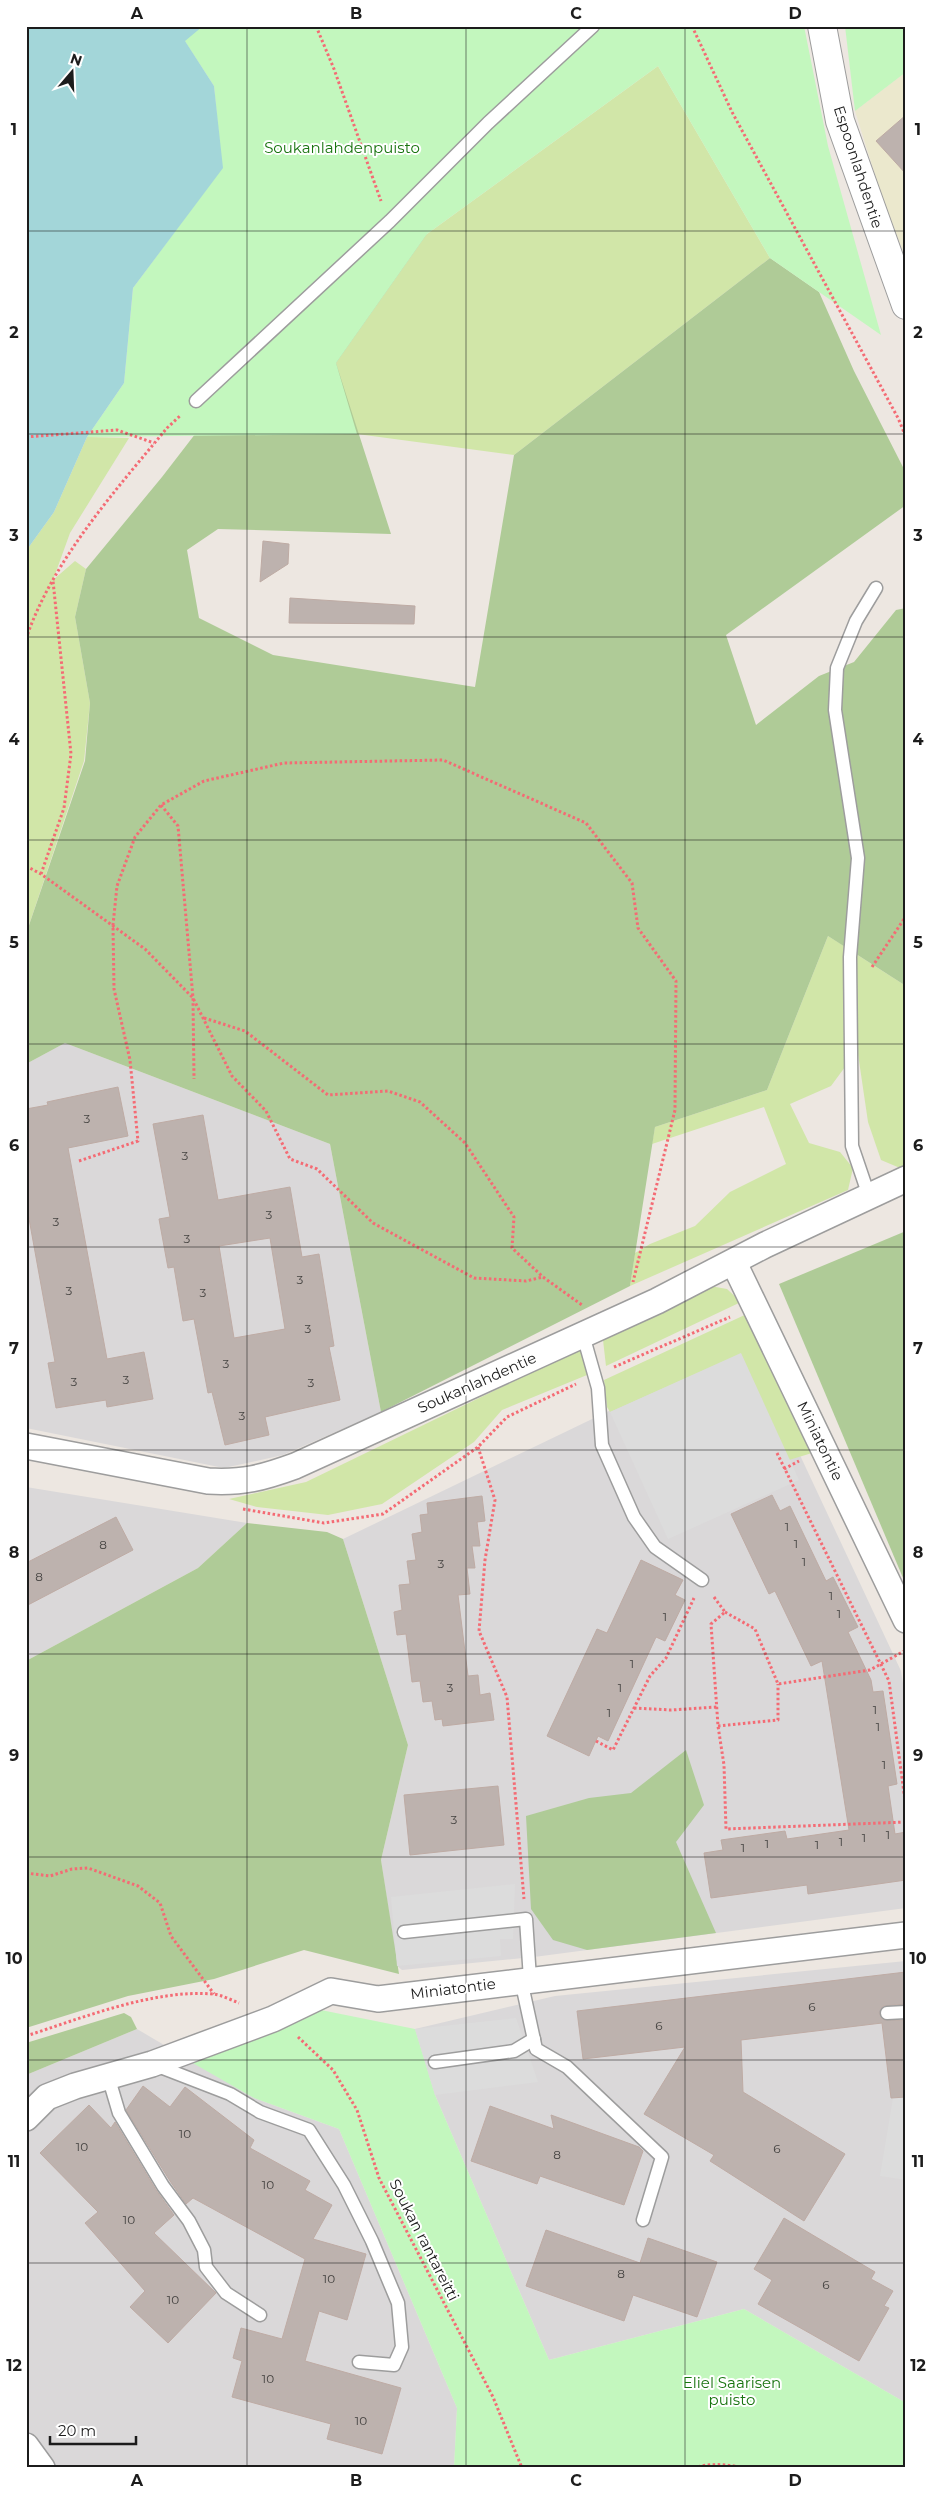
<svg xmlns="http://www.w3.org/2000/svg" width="932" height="2494" viewBox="0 0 932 2494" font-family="Montserrat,sans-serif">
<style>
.residential{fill:#dad8d9}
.farmland{fill:#ebe8cd}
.grass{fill:#d1e6a8}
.forest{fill:#afcb97}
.park{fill:#c3f7be}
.parking{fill:#dcdcdc}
.water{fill:#a3d6d9}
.building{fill:#bdb2ae;stroke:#beaba4;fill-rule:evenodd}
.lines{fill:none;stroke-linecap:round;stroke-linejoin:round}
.service-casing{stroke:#9d9d9d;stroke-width:15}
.minor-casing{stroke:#9d9d9d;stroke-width:28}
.tertiary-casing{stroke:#9d9d9d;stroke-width:30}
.path{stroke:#f46b74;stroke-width:3;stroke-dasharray:2.5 2.5;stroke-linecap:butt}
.service{stroke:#fff;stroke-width:12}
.minor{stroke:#fff;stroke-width:25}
.tertiary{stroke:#fff;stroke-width:28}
.grid{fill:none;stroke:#1c1c1c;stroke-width:1;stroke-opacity:0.55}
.labels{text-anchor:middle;stroke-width:4;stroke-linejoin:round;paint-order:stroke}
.number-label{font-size:12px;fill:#444240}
.park-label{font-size:15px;fill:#18740f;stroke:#fff}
.street-label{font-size:15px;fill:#1c1c1c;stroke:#fff}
.neatline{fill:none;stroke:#1c1c1c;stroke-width:2}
.grid-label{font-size:16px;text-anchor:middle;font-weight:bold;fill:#1c1c1c}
</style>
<rect width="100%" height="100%" fill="#ede7e1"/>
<!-- residential -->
<g class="residential">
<polygon points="65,1043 330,1144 381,1412 283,1455 224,1468 26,1428 26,1064"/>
<polygon points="748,1344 901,1671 906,1702 906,1908 534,1957 402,1970 397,1966 381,1860 408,1745 343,1539"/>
<polygon points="26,1487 247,1523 198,1568 26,1661"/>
<polygon points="906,1961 906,2403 744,2309 549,2360 435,2095 415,2029 555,1996"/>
<polygon points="137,2029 254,2098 339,2129 457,2408 454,2468 26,2468 26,2075"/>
</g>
<!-- farmland -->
<polygon class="farmland" points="906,72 906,259 881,194 855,111"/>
<!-- grass -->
<g class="grass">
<polygon points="658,66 770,258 514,455 357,434 336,363 427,234"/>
<polygon points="87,437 129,438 70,533 53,580 75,561 86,569 75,617 90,703 84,761 26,934 26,551 54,512"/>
<polygon points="828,936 844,946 845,1067 831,1086 790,1104 809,1143 840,1152 853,1168 848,1190 630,1286 635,1253 650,1244 695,1226 730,1192 786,1164 764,1107 652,1144 655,1127 767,1090"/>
<polygon points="856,954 906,986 906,1165 900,1168 881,1160 868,1122 858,1054"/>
<polygon points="710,1286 727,1289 741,1302 606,1366 603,1340"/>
<polygon points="749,1313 812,1453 789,1460 741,1354 610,1412 607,1407 604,1380"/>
<polygon points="580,1349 587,1375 502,1410 474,1442 382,1504 328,1515 257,1507 229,1499 306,1482"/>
</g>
<!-- forest -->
<g class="forest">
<polygon points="427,234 336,363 391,534 218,529 187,550 199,618 273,655 475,687 514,455 770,258 819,292 854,371 906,473 906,505 726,635 756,725 819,676 854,662 896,610 906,608 906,986 828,936 767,1090 655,1127 630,1286 381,1412 330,1144 65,1043 26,1064 26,934 85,761 90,703 75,617 86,569 162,477 266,342"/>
<polygon points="906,1231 906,1585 779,1284"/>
<polygon points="247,1523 327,1532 343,1539 408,1745 381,1860 399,1974 304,1950 214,1979 128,1996 26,2028 26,1661 198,1568"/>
<polygon points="686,1750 704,1805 676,1842 716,1933 587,1950 553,1940 531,1909 526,1816 589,1798 631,1793"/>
<polygon points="124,2013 131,2017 137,2029 26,2075 26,2043"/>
</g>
<!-- park -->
<g class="park">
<polygon points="175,26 804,26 828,146 881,335 770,258 658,66 427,234 336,363 357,434 87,437 124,383 133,288 222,168 214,86"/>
<polygon points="845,26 906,26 906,72 855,111"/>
<polygon points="316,2009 415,2029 435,2095 549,2360 744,2309 906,2403 906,2468 454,2468 457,2408 339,2129 254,2098 191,2062"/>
</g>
<!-- parking -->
<g class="parking">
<polygon points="741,1353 799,1480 668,1539 610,1412"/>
<polygon points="515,1884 513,1939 500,1939 501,1956 397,1966 391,1897"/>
<polygon points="516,2018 538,2082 435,2095 415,2029"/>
<polygon points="896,2080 906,2082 906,2180 880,2176"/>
</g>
<!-- water -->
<polygon class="water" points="26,26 203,26 185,41 214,86 223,168 133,288 124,383 87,437 54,512 26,551"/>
<!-- building -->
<g class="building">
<polygon points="906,115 906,174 876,141"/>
<polygon points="263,541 289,544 288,564 260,582"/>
<polygon points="290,598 415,606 414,624 289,623"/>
<polygon points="118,1087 128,1136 68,1148 107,1359 144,1352 153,1399 107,1407 106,1400 56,1408 48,1363 55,1362 26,1202 26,1109 48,1105 47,1102"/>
<path d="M203 1115 218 1200 290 1187 302 1257 319 1254 334 1346 329 1347 340 1400 265 1417 269 1435 225 1445 212 1392 208 1393 194 1319 183 1321 174 1267 168 1268 159 1219 170 1217 153 1124ZM270 1238 285 1329 234 1338 219 1246Z"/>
<polygon points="772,1495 780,1511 790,1506 826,1581 833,1577 858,1627 848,1632 871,1680 873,1692 883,1691 897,1784 888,1786 895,1834 906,1832 906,1880 808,1894 807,1885 711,1898 704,1853 723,1850 721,1840 785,1831 787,1839 849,1830 822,1661 811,1666 775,1591 769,1594 731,1514"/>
<polygon points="482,1496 485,1521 477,1522 480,1546 472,1546 475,1568 467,1568 470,1594 458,1595 468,1676 478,1675 480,1695 490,1693 494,1720 443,1726 442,1719 435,1720 432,1701 423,1702 420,1681 412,1682 406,1634 397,1635 394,1612 402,1610 399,1585 410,1584 407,1561 416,1560 412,1534 422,1532 420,1515 428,1514 427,1503"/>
<polygon points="116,1517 133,1550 26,1606 26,1563"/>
<polygon points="641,1560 683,1580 675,1595 685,1600 665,1641 656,1637 608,1741 598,1736 589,1756 547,1736 597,1629 607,1633"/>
<polygon points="498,1786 504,1845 410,1855 404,1795"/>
<polygon points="906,1972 906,2004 883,2006 879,2013 884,2020 906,2020 906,2097 891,2098 882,2023 741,2040 743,2092 845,2154 804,2221 710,2161 714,2155 644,2114 685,2047 583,2059 577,2011"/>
<polygon points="143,2086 170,2107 185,2087 254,2140 250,2148 310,2181 305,2190 332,2205 313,2239 366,2254 347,2320 319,2311 305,2361 401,2388 382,2454 327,2439 331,2424 232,2397 242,2361 233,2358 241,2328 282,2339 305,2259 193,2198 186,2204 170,2181 126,2110"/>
<polygon points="89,2105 111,2128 115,2122 156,2190 174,2215 154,2233 216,2293 168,2343 130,2307 145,2291 85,2223 98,2212 40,2153"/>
<polygon points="490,2106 554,2129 551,2115 639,2147 643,2151 624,2205 540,2176 537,2184 471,2161"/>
<polygon points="784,2218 875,2272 871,2279 893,2291 884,2306 889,2308 859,2361 758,2304 772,2280 754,2269"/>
<polygon points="546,2230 640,2263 648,2238 717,2262 697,2317 633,2295 624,2321 526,2286"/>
</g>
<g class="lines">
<defs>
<g id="service">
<polyline points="196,401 390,221 488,123 593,26"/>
<polyline points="869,1196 852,1146 850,957 858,858 835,710 837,668 856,621 876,588"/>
<polyline points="583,1335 598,1388 602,1445 634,1517 655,1547 702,1580"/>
<polyline points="404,1932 526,1919 530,1979"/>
<polyline points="521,1980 536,2049 567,2067 662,2157 643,2220"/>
<polyline points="887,2013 906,2012"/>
<polyline points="435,2062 514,2051 534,2039"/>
<polyline points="155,2065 230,2094 260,2112 309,2130 344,2185 372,2241 398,2303 402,2347 394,2365 359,2362"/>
<polyline points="108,2076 119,2113 163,2186 189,2221 204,2250 206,2267 226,2293 260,2315"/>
</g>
<g id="minor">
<polyline points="734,1263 906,1620"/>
<path d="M26 1446 208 1481C243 1483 262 1478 295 1466L657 1301 765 1245 906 1179"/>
<polyline points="26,2118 47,2097 75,2086 152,2064 273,2019 331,1991 378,1999 906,1935"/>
<polyline points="26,2446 42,2468"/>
</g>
<polyline id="tertiary" points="822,26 840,121 906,305"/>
</defs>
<!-- service casing -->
<use href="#service" class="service-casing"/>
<!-- minor casing -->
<use href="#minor" class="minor-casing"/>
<!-- tertiary casing -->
<use href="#tertiary" class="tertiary-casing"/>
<!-- path -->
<g class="path">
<polyline points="316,26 334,69 381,201"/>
<polyline points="692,26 732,112 898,418 906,437"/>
<polyline points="26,437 117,430 154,443"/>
<path d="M26 639C52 561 115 491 167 428L181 415"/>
<polyline points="161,805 178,826 193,998 194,1079"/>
<polyline points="26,866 41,874 145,949 193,998 232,1076 266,1111 290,1159 317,1169 373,1223 474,1278 526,1281 543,1277"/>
<polyline points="41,874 64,808 71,754 53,581"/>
<polyline points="872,967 906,916"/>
<polyline points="204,1018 245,1031 328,1095 388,1091 420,1102 465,1143 514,1217 512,1248 543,1277 582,1305"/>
<polyline points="79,1161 138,1141 130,1060 114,989 113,925 117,886 135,837 161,805 204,781 284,763 443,760 586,823 632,883 638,928 676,981 675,1110 633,1282"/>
<polyline points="614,1367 730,1317"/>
<polyline points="478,1447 495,1500 485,1560 479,1631 507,1697 524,1899"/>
<polyline points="777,1453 889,1681 906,1808"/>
<polyline points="784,1469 799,1461"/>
<polyline points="243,1509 324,1523 383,1514 478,1447 507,1417 576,1384"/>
<polyline points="714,1597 725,1612 711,1624 718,1726 724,1765 726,1829 906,1822"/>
<polyline points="725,1612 755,1629 778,1684 870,1670 906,1650"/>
<polyline points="634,1708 671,1710 717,1707"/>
<polyline points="718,1726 778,1720 778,1684"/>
<polyline points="596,1741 613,1750 650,1676 666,1658 694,1598"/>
<polyline points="26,1873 50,1876 72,1869 88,1868 138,1886 160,1903 171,1936 214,1994"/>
<path d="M26 2036C82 2018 154 1989 213 1994 222 1995 231 2000 239 2003"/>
<polyline points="298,2037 333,2070 357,2110 379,2178 493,2397 522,2468"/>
<path d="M693 2468C709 2463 728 2464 744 2468"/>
</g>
<!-- service -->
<use href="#service" class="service"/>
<!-- minor -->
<use href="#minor" class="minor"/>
<!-- tertiary -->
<use href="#tertiary" class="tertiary"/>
</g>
<!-- grid -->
<path class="grid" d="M247 26V2468M466 26V2468M685 26V2468M26 231H906M26 434H906M26 637H906M26 840H906M26 1044H906M26 1247H906M26 1450H906M26 1654H906M26 1857H906M26 2060H906M26 2263H906"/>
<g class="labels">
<!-- number labels -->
<g class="number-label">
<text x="87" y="1123">3</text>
<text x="185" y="1160">3</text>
<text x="269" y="1219">3</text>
<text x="56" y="1226">3</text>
<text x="187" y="1243">3</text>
<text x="300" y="1284">3</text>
<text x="69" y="1295">3</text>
<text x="203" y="1297">3</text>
<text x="308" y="1333">3</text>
<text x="226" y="1368">3</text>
<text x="126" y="1384">3</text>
<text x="74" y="1386">3</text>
<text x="311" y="1387">3</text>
<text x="242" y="1420">3</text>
<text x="787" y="1531">1</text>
<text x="796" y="1548">1</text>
<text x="103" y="1549">8</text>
<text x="804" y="1566">1</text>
<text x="441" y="1568">3</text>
<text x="39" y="1581">8</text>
<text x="831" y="1600">1</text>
<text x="839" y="1618">1</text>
<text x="665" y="1621">1</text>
<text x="632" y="1668">1</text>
<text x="450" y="1692">3</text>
<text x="620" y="1692">1</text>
<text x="875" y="1714">1</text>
<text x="609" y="1717">1</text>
<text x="878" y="1731">1</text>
<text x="884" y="1769">1</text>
<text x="454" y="1824">3</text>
<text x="888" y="1839">1</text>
<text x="864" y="1842">1</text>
<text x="841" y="1846">1</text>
<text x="767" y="1848">1</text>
<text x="817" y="1849">1</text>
<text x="743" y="1852">1</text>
<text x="812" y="2011">6</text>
<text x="659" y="2030">6</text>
<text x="185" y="2138">10</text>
<text x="82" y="2151">10</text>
<text x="777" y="2153">6</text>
<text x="557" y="2159">8</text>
<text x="268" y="2189">10</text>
<text x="129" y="2224">10</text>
<text x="621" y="2278">8</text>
<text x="329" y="2283">10</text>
<text x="826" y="2289">6</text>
<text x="173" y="2304">10</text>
<text x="268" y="2383">10</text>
<text x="361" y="2425">10</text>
</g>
<!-- park labels -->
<g class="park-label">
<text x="342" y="153">Soukanlahdenpuisto</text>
<text x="732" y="2388">Eliel Saarisen<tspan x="732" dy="17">puisto</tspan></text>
</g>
<!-- street labels -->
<g class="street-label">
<text transform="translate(858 167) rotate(72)" y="5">Espoonlahdentie</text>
<text transform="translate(477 1383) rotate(-24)" y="5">Soukanlahdentie</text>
<text transform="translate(820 1441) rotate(64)" y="5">Miniatontie</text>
<text transform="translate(453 1989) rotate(-7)" y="5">Miniatontie</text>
<text transform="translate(424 2240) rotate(63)" y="5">Soukan rantareitti</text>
</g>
</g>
<!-- border -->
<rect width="932" height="2494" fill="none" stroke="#ffffff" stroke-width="55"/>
<!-- north arrow -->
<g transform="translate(72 72) rotate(19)" stroke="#ffffff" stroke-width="4" paint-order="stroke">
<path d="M0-4L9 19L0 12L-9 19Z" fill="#1c1c1c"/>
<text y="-8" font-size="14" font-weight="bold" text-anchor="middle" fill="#1c1c1c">N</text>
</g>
<!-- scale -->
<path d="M50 2436v8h86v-8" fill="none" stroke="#1c1c1c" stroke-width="2.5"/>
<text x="58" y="2436" font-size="15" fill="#1c1c1c" stroke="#ffffff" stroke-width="4" paint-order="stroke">20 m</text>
<rect x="28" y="28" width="876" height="2438" class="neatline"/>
<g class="grid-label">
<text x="137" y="19">A</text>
<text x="356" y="19">B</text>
<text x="576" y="19">C</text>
<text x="795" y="19">D</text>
<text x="14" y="135">1</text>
<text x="918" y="135">1</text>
<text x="14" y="338">2</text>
<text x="918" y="338">2</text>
<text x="14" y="541">3</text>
<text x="918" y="541">3</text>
<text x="14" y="745">4</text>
<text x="918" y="745">4</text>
<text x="14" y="948">5</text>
<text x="918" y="948">5</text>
<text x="14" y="1151">6</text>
<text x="918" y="1151">6</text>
<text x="14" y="1354">7</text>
<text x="918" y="1354">7</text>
<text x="14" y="1558">8</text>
<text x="918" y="1558">8</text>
<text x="14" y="1761">9</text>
<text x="918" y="1761">9</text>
<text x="14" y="1964">10</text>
<text x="918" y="1964">10</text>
<text x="14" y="2167">11</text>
<text x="918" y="2167">11</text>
<text x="14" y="2371">12</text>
<text x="918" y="2371">12</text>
<text x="137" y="2486">A</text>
<text x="356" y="2486">B</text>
<text x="576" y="2486">C</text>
<text x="795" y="2486">D</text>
</g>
</svg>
